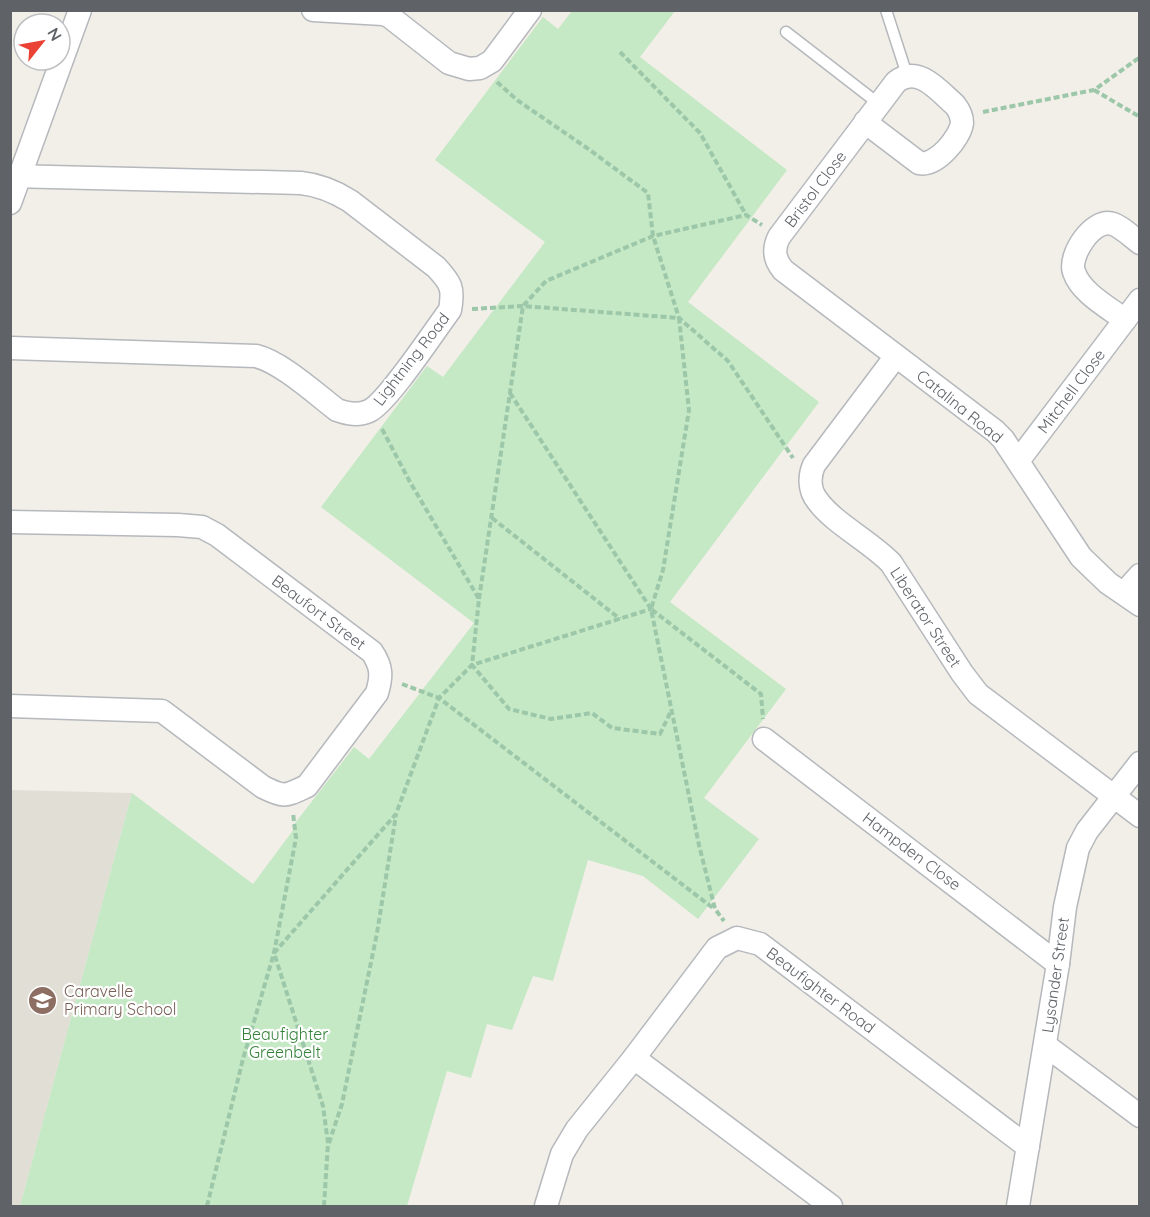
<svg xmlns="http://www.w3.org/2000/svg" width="1150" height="1217" viewBox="0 0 1150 1217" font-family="Quicksand,sans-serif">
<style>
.education{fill:#e1ded6}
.green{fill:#c5e8c5}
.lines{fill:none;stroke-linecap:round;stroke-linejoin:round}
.service-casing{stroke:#b5b8bc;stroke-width:13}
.minor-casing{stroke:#b5b8bc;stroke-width:25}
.path{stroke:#9cc7a9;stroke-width:4;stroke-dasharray:6 3;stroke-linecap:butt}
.service{stroke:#fff;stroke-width:10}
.minor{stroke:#fff;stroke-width:22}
.labels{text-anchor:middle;stroke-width:4.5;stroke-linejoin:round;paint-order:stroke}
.street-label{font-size:16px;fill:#5f6368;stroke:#fff}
.education-label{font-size:16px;fill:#785e54;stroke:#fff;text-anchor:start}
.park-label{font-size:16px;fill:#348238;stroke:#fff}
</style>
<rect width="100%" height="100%" fill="#f1efe8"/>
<!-- education -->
<polygon class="education" points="11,790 132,793 20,1206 11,1206"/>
<!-- green -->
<polygon class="green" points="572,11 675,11 640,57 787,170 688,302 819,402 670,602 786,689 704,798 759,839 698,919 643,876 588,860 553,981 533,976 512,1030 487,1024 471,1078 447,1071 407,1206 20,1206 132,793 253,884 294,829 292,827 354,747 369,759 474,623 321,507 427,366 443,377 545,242 435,160 543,17 558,29"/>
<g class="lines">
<defs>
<g id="service">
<polyline points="886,10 907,75"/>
<polyline points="786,32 879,104"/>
</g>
<g id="minor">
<polyline points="313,10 383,14 389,16 449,63 469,69 480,68 492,61 530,10"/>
<path d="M865 122 919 163C936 167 960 138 962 123 962 116 959 110 955 105 939 91 918 64 896 82L779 237C773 249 774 259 783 270L995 431 1003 439 1081 557 1108 583 1140 605"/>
<path d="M10 176 301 183C320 185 334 191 350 201L436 267C451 283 454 288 450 310 435 330 387 403 369 411 358 416 348 414 337 410 316 394 281 362 256 356L10 348"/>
<polyline points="10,203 80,10"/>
<path d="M1125 320C1108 307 1081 293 1074 272 1068 256 1093 217 1113 224 1122 227 1132 237 1140 243"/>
<path d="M896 356 814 465C809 476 809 490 817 500 833 523 870 541 891 563L962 673 978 694 1140 816"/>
<polyline points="1018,461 1140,300"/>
<path d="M10 522 178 525 202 527 217 535 372 652C382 667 382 676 377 693L307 786C285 796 285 798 263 787L162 711 10 706"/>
<polyline points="1124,593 1140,575"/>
<polyline points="764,739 1058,964"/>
<polyline points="1045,1045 1140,1116"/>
<polyline points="634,1058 831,1206"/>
<polyline points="546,1206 562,1154 577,1129 634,1058 717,948 737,938 760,944 1028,1147"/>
<polyline points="1018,1206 1058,964 1065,907 1078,848 1087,831 1140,763"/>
</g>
</defs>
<!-- service casing -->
<use href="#service" class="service-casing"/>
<!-- minor casing -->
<use href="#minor" class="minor-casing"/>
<!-- path -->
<g class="path">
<polyline points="620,52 700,133 746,215"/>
<polyline points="497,82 517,100 587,148 648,193 653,236 679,318 728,361 793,458"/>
<polyline points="1094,90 1140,117"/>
<polyline points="983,112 1094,90 1140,57"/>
<polyline points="472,309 523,306 679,318 689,410 663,570 651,609 761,694 763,719"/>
<polyline points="510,393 651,609 699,845 715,909 724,921"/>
<polyline points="382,429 410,482 479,599 472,665 509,709 551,719 592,713 612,728 660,734 671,711"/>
<polyline points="492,518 620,619"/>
<polyline points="479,599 523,306 546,281 653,236 746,215 762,225"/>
<polyline points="402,684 439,698 713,908"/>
<polyline points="329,1143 342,1104 377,933 396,815"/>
<polyline points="207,1206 243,1059 274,953 296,838 293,813"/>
<polyline points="324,1206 328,1143 323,1106 274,953 396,814 439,698 472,665 651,609"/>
</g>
<!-- service -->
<use href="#service" class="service"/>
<!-- minor -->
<use href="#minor" class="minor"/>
</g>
<!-- icons -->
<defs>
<symbol id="school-disc" viewBox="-11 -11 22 22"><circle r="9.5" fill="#8d6e63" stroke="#fff"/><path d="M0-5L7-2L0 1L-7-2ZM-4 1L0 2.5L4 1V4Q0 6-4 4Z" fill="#fff"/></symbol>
</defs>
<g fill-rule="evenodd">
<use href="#school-disc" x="26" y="984" width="33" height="33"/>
</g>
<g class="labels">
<!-- street labels -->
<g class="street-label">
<text transform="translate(815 189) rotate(-53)" y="6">Bristol Close</text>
<text transform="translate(411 359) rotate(-52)" y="6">Lightning Road</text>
<text transform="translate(1071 391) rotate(-53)" y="6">Mitchell Close</text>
<text transform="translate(960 406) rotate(39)" y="6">Catalina Road</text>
<text transform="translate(319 612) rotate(37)" y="6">Beaufort Street</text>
<text transform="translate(926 617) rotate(57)" y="6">Liberator Street</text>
<text transform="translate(912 851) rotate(37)" y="6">Hampden Close</text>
<text transform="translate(1055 975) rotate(-82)" y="6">Lysander Street</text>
<text transform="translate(821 990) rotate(37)" y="6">Beaufighter Road</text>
</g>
<!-- education labels -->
<g class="education-label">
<text x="64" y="997">Caravelle<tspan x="64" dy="18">Primary School</tspan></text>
</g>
<!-- park labels -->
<g class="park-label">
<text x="285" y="1040">Beaufighter<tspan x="285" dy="18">Greenbelt</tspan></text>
</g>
</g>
<!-- border -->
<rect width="1150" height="1217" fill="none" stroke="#5f6368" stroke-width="24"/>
<!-- north arrow -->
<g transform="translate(42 42) rotate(59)"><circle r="28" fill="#ffffff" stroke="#bfc1c3" stroke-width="1.5"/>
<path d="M0-4.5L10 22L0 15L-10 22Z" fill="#ea4335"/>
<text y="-9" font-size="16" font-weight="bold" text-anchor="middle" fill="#5f6368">N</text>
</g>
</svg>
